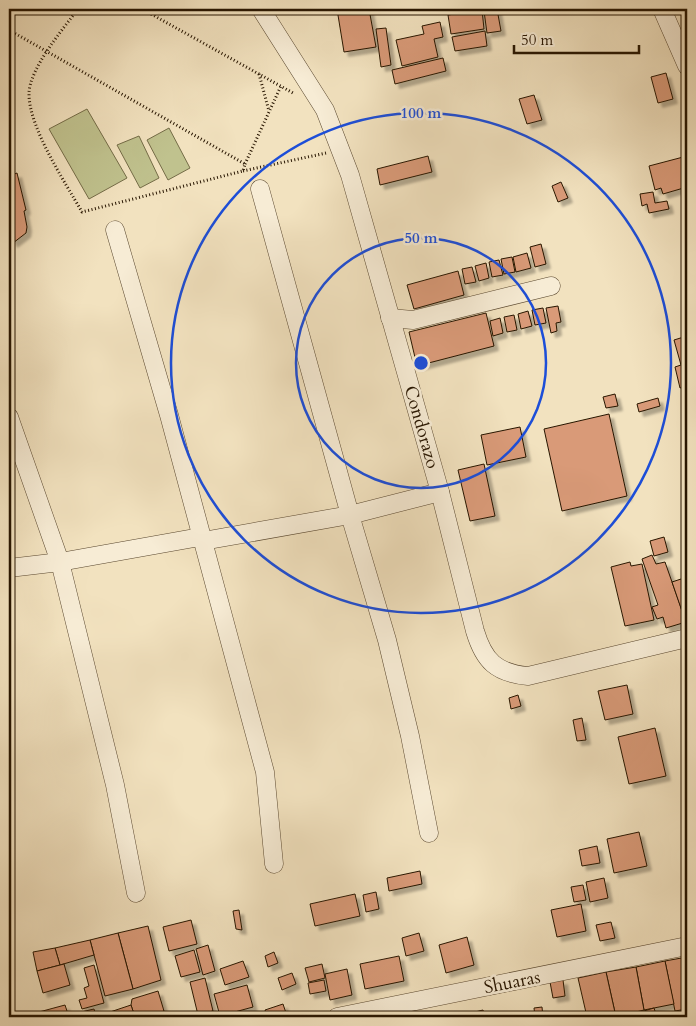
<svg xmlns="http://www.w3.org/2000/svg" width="696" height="1026" viewBox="0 0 696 1026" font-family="Cardo,serif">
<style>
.green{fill:#c0c28e;stroke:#746c47}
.building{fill:#d99a78;stroke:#271500;filter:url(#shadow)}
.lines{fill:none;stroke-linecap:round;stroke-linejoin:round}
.minor-casing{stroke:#5a4830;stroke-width:19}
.path{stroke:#271500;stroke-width:3;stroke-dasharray:1 2.5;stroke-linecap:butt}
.minor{stroke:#f7ecd5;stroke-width:18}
.ring{fill:none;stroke:#1d4ed8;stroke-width:2.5}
.labels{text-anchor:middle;stroke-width:5;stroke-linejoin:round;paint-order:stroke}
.street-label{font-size:18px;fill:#271500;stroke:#f7ecd5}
.centre{fill:#1d4ed8;stroke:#f7ecd5;stroke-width:2.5}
.ring-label{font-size:15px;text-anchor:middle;font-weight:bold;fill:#1d4ed8;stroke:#f7ecd5;stroke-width:5;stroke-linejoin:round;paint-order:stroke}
</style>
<defs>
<filter id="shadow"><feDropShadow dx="4.5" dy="4.5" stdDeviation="1" flood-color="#0004"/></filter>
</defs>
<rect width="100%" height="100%" fill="#f2e2bf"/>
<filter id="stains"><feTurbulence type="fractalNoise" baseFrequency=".004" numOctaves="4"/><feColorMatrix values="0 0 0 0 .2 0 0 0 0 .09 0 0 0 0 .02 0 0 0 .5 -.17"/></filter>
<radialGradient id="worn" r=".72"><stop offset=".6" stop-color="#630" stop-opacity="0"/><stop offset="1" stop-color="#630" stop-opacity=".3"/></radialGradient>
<!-- green -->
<g class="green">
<polygon points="87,109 127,178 89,199 49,129"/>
<polygon points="169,128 190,168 168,180 147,140"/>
<polygon points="139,136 159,178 140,188 117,145"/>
</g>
<!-- building -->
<g class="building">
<polygon points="337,9 369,9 376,47 344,52"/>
<polygon points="497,9 501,31 487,33 484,11"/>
<polygon points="482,10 484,29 451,34 448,15"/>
<polygon points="440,22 443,37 434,39 438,57 402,66 396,40 424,34 422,26"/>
<polygon points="386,28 391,65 381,67 376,29"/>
<polygon points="485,31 487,46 455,51 452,37"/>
<polygon points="443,58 446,71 395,84 392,70"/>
<polygon points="666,73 673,99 658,103 651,77"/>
<polygon points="534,95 542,120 527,124 519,99"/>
<polygon points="428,156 432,172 380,185 377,169"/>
<polygon points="687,156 687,187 663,194 661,188 655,190 649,166"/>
<polygon points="17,173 26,210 24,211 27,227 26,233 13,243 9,234 14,225 9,204 9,176"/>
<polygon points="561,182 568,198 558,202 552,186"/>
<polygon points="653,192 655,203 667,201 669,209 649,213 647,204 642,206 640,194"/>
<polygon points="541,244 546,264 535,267 530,247"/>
<polygon points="527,253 531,268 516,272 513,257"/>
<polygon points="512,257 515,272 504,274 501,259"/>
<polygon points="499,260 503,275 492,277 489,262"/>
<polygon points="486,263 489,278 479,281 475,266"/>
<polygon points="472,267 476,282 465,284 462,269"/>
<polygon points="458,271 464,295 414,309 407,285"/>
<polygon points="558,306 561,322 556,323 557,331 551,333 546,308"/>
<polygon points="543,308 546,323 535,325 532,310"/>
<polygon points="528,311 532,326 521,329 518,314"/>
<polygon points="486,313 494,346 417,366 409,332"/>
<polygon points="514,315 517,330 507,332 504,317"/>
<polygon points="500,318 503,333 493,336 490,321"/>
<polygon points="687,336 687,386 680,388 675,367 681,365 674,340"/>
<polygon points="615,394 618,406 606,408 603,397"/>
<polygon points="658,398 660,406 639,412 637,404"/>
<polygon points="609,414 627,496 562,511 544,429"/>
<polygon points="520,427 526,457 487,465 481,435"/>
<polygon points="484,464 495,516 470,521 458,470"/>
<polygon points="664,537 668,552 654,556 650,541"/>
<polygon points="652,555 656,564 665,562 686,622 666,628 663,617 657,619 652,607 658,605 642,559"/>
<polygon points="630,562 631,566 642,564 654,620 625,626 611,567"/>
<polygon points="687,577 687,619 685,620 672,582"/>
<polygon points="627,685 633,714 605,720 598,691"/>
<polygon points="518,695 521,706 511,709 509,698"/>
<polygon points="582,718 586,740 577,741 573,720"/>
<polygon points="655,728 666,776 629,784 618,737"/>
<polygon points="639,832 647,866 614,873 607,839"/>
<polygon points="597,846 600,863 582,866 579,850"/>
<polygon points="420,871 422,884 389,891 387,878"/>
<polygon points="604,878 608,898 590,902 586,882"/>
<polygon points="583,885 586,900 574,902 571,887"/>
<polygon points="376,892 379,909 366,912 363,895"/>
<polygon points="355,894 360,916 315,926 310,904"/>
<polygon points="581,904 586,931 557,937 551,910"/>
<polygon points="239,910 242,930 236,929 233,911"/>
<polygon points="191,920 197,944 169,951 163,927"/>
<polygon points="611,922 615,938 600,941 596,925"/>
<polygon points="148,926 161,980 133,989 118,933"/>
<polygon points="118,933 133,989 105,996 90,940"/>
<polygon points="419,933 424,951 406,956 402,938"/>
<polygon points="467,937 474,965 446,973 439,945"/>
<polygon points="90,940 94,955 60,965 55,948"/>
<polygon points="208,945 215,971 203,975 196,949"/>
<polygon points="55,948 60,965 37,971 33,952"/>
<polygon points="194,950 200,972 181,977 175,956"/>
<polygon points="274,952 278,963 268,967 265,956"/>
<polygon points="399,956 404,981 365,989 360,964"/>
<polygon points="687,957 687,1009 675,1011 665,961"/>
<polygon points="243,961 249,977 225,985 220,969"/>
<polygon points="665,961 674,1004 644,1010 636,967"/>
<polygon points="64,964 70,985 43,993 37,971"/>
<polygon points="322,964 325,978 309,982 305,968"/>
<polygon points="94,965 104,1003 82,1009 79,1000 87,998 84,988 89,986 84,968"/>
<polygon points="636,967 644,1010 616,1017 606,972"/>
<polygon points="347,969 352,995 330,1000 325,974"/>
<polygon points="606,972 616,1017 587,1017 578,978"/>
<polygon points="292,973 296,984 282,990 278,978"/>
<polygon points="205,978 213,1011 198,1015 190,982"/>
<polygon points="324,980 326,991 310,994 308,983"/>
<polygon points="563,980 565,996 553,998 550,982"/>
<polygon points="247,985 253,1007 220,1016 214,994"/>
<polygon points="158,991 164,1011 144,1017 135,1017 131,1005 132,999"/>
<polygon points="283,1004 287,1016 267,1017 265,1010"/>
<polygon points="65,1005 69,1017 40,1017 39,1012"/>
<polygon points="131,1005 135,1017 106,1017 104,1014"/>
<polygon points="542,1007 543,1017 535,1017 534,1008"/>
<polygon points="654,1008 657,1017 638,1017 637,1013"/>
<polygon points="94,1009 96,1017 78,1017 77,1013"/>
<polygon points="483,1010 485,1017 467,1017 467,1014"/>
<polygon points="213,1011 215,1017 190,1017 198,1015"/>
</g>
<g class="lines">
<defs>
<g id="minor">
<path d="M261 9 325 110 350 175 440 492 475 631C484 661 496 673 528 676L687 638"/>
<polyline points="662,9 687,66"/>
<polyline points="260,189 350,515 387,640 410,736 429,833"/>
<polyline points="115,230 169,415 265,772 274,864"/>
<polyline points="390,318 413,320 551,286"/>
<polyline points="9,417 60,562 115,785 136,893"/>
<polyline points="9,568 60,562 200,537 203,541 350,515 440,492"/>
<polyline points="337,1017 687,946"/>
</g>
</defs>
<!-- minor casing -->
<use href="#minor" class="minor-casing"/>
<!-- path -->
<g class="path">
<polyline points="142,9 293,93"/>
<path d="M9 30 245 164 243 171 82 212C65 182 29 128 29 94 29 69 63 29 78 9"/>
<polyline points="259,74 269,111"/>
<polyline points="245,164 281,86"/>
<polyline points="243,171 326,153"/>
</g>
<!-- minor -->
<use href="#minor" class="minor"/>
</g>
<!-- distance rings -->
<g class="ring">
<circle cx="421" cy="363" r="125"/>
<circle cx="421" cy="363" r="250"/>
</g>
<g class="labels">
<!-- street labels -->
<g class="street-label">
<text transform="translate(422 427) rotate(74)" y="6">Condorazo</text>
<text transform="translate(512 982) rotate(-11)" y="6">Shuaras</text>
</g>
</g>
<circle cx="421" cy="363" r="8" class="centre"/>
<g class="ring-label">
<text x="421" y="118">100 m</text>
<text x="421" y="243">50 m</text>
</g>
<!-- margin -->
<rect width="696" height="1026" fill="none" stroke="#f2e2bf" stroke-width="30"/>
<rect x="10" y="10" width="676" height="1006" fill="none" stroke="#271500" stroke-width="2.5"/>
<rect x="15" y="15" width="666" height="996" fill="none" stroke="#271500"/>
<!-- scale -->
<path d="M514 45v8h125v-8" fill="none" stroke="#271500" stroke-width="2.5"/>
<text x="521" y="45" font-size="15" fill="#271500" stroke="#f7ecd5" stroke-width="4" paint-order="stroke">50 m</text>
<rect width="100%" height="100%" filter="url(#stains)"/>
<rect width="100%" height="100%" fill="url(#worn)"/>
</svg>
